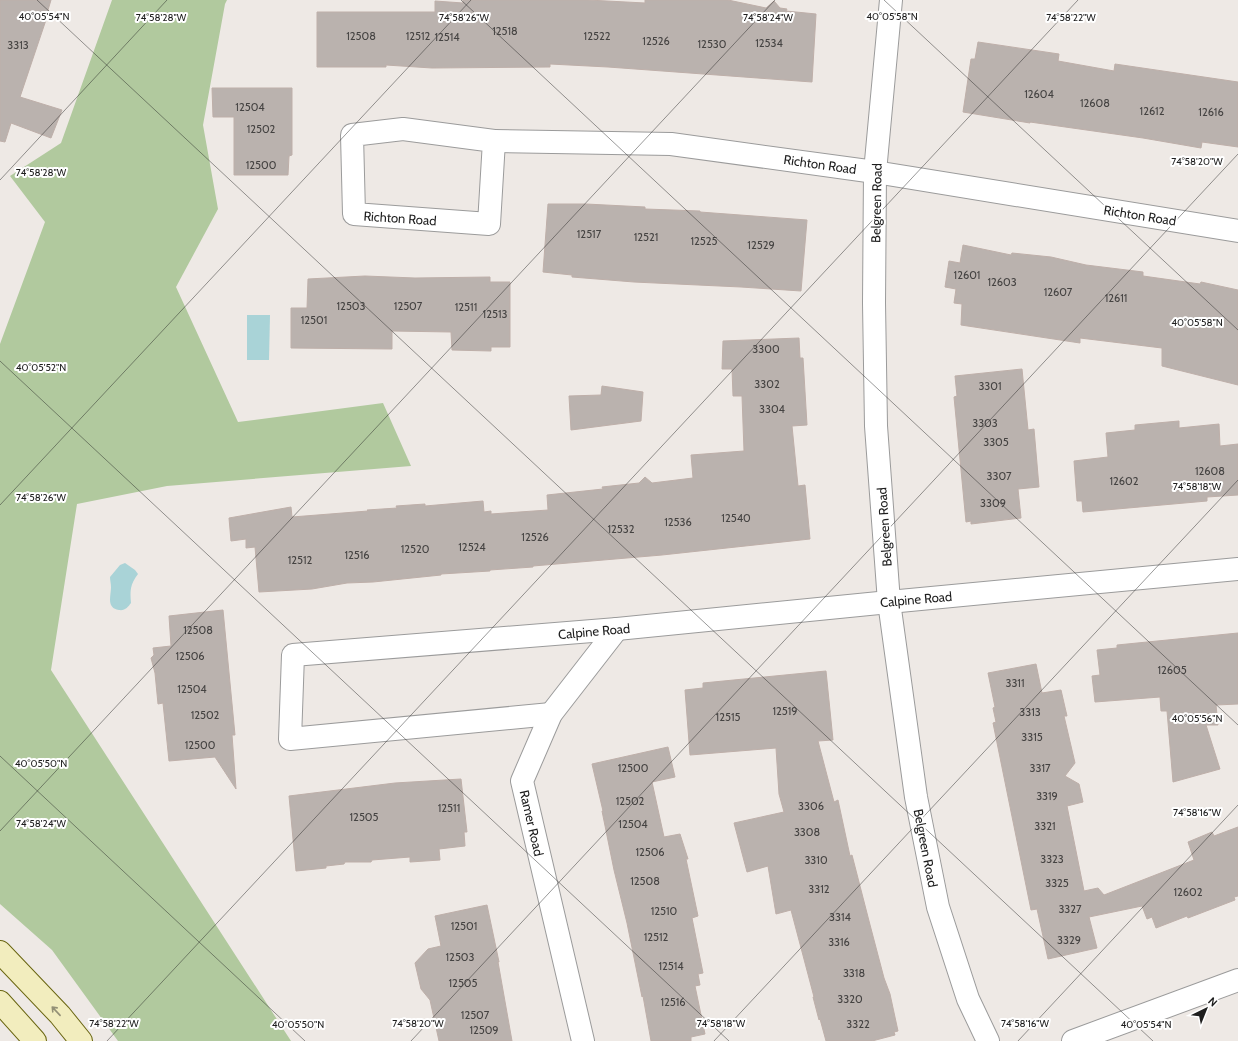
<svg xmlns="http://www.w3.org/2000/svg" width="1238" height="1041" viewBox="0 0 1238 1041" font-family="Cabin,sans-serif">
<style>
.forest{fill:#b1c99e}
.water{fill:#a9d3d7}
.building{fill:#bab2ae;stroke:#beafa9}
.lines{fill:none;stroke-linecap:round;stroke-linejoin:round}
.minor-casing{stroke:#9b9b9b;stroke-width:24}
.tertiary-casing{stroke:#9b9b9b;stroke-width:24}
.secondary-casing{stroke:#696510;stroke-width:24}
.minor{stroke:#fff;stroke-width:22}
.tertiary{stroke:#fff;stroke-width:22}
.secondary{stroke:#f2edbe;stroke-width:22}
.oneway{stroke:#939076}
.ticks{fill:none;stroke:#1e1e1e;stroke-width:1;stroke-opacity:0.45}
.labels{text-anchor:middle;stroke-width:4;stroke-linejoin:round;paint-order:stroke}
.number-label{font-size:11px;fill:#454342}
.street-label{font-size:13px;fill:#1e1e1e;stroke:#fff}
.ticks-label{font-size:10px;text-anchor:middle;fill:#1e1e1e;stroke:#fff;stroke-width:4;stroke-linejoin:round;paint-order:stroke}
</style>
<rect width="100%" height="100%" fill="#eee9e5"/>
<!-- forest -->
<polygon class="forest" points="112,0 227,0 225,4 203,125 218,209 176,287 238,422 383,403 411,466 167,486 77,504 51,670 291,1041 118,1041 52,950 0,904 0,344 45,222 10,176 61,143"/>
<!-- water -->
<g class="water">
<polygon points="247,315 270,315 269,360 247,360"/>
<path d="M125 563 135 570 138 574C130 585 130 590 131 603 128 607 125 611 119 610 106 608 111 596 111 587 111 584 110 580 110 577L120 565Z"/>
</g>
<!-- building -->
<g class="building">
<polygon points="0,0 51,0 48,10 49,11 20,97 62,110 51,138 11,123 5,142 0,141"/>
<polygon points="463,0 588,0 645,3 645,0 728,0 766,8 774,1 780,8 787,9 786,11 816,14 812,82 608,67 550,64 550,67 432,68 386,65 386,67 317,67 317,12 435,12 435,1 463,3"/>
<polygon points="978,42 1059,54 1058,61 1114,71 1115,64 1238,82 1238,147 1202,142 1201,148 1143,138 1030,122 1030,123 963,112 971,59 975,59"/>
<polygon points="212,88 292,88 292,155 289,156 288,175 234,175 234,117 213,117"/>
<polygon points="548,204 586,204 645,207 645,209 700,211 700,212 807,220 801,291 741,287 634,282 572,277 572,275 543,272"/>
<polygon points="963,245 1011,255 1012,253 1051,257 1086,265 1143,272 1143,276 1200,284 1201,282 1238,290 1238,385 1162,366 1162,348 1080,338 1080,343 961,325 962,304 954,303 956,289 945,287 949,261 960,263"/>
<polygon points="365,276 415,278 490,277 490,282 510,282 510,347 491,347 491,351 452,350 451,332 392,331 392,349 291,348 291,308 307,308 308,279"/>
<polygon points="799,338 800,358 803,358 807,425 792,426 798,486 805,485 810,539 662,555 533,566 533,567 490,570 490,571 441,574 441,575 373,582 347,583 312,589 259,592 255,547 246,548 246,539 231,541 229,518 291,507 292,517 368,511 367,510 397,508 396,506 425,504 425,506 483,501 484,512 491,511 491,514 548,510 547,495 603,489 602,487 639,483 645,477 652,483 693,478 691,455 744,451 742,396 733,396 732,369 722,369 723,341"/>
<polygon points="1022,369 1028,430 1034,429 1039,487 1018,489 1021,518 971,524 971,521 966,522 954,397 957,396 955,376"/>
<polygon points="602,386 643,392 641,421 571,430 569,396 601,395"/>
<polygon points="1179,421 1179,428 1219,424 1220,446 1238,444 1238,495 1207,497 1207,501 1083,512 1082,501 1077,501 1074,461 1108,457 1106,433 1135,430 1135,425"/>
<polygon points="223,610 235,735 232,735 236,789 215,757 169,761 163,703 158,704 155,673 151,658 154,655 153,648 171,646 169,616"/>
<polygon points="1238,633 1238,704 1216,705 1218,725 1206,725 1220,769 1173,782 1167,711 1161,711 1160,697 1095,702 1092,676 1100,675 1097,650 1117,648 1117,645"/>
<polygon points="1036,664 1042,693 1061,690 1067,716 1064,716 1075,763 1065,776 1079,784 1083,802 1067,806 1084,891 1098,888 1104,895 1194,860 1188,842 1212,832 1214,836 1238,827 1238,896 1234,897 1235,900 1188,918 1187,916 1156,928 1152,917 1147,919 1142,906 1089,917 1097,948 1048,959 1037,909 1031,910 993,723 996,722 993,708 995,707 988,673"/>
<polygon points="826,671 833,740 818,741 834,802 838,800 850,856 852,855 869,921 884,978 890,994 898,1031 894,1032 895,1035 872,1041 826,1041 820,1019 819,1020 813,997 814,997 791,910 776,914 768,866 747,872 734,823 784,812 779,794 776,748 690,755 685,690 703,688 703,683"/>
<polygon points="668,747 675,777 652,782 664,837 680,834 688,859 686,859 698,916 692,918 703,973 698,974 700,985 695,986 705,1034 691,1037 691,1041 651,1041 643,996 642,997 627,923 614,870 602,811 603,811 592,764"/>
<polygon points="461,779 467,832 464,832 465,846 439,849 440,860 410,862 410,857 372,860 371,862 345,862 344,864 326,866 326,868 296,871 289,796 395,783"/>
<polygon points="487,905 499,962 498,962 512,1041 439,1041 430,1000 421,989 415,963 428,949 441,946 435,916"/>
</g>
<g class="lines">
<defs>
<g id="minor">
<polygon points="403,129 494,141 489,224 354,214 352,135"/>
<polyline points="494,141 671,144 875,172 1238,231"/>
<polyline points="551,714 290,739 293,655 617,629 889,602 1238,569"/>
<polyline points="583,1041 522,781 551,714 617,629"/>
<polyline points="1073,1041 1238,980"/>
</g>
<polyline id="tertiary" points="891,0 875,172 874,303 876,426 889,602 916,797 938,907 968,999 988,1041"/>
<g id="secondary">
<polyline points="0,952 60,1015 81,1041"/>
<polyline points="0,1002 35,1041"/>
</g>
</defs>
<!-- minor casing -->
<use href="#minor" class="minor-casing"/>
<!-- tertiary casing -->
<use href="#tertiary" class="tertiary-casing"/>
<!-- secondary casing -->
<use href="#secondary" class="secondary-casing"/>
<!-- minor -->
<use href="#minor" class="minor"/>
<!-- tertiary -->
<use href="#tertiary" class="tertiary"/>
<!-- secondary -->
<use href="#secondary" class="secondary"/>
</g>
<!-- one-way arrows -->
<defs><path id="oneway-shaft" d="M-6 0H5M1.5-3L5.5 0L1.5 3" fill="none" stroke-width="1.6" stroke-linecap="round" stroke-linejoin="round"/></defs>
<use class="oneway" href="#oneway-shaft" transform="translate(56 1011) rotate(-133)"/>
<!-- ticks -->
<path class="ticks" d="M37 0 1153 1041M461 0 1238 725M884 0 1238 330M0 180 167 0M0 361 729 1041M0 505 471 0M0 756 305 1041M0 831 775 0M107 1041 1078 0M411 1041 1238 154M714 1041 1238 480M1018 1041 1238 805"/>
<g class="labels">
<!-- number labels -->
<g class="number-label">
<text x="505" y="35">12518</text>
<text x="361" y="40">12508</text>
<text x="418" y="40">12512</text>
<text x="597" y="40">12522</text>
<text x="447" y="41">12514</text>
<text x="656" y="45">12526</text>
<text x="769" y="47">12534</text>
<text x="712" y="48">12530</text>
<text x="18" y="49">3313</text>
<text x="1039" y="98">12604</text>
<text x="1095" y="107">12608</text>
<text x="250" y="111">12504</text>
<text x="1152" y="115">12612</text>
<text x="1211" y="116">12616</text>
<text x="261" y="133">12502</text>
<text x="261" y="169">12500</text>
<text x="589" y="238">12517</text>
<text x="646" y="241">12521</text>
<text x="704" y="245">12525</text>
<text x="761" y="249">12529</text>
<text x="967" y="279">12601</text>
<text x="1002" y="286">12603</text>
<text x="1058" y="296">12607</text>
<text x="1116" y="302">12611</text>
<text x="351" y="310">12503</text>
<text x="408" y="310">12507</text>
<text x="466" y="311">12511</text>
<text x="495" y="318">12513</text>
<text x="314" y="324">12501</text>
<text x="766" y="353">3300</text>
<text x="767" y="388">3302</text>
<text x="990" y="390">3301</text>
<text x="772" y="413">3304</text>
<text x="985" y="427">3303</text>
<text x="996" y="446">3305</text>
<text x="1210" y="475">12608</text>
<text x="999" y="480">3307</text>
<text x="1124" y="485">12602</text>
<text x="993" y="507">3309</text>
<text x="736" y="522">12540</text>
<text x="678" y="526">12536</text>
<text x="621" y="533">12532</text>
<text x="535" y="541">12526</text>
<text x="472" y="551">12524</text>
<text x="415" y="553">12520</text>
<text x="357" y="559">12516</text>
<text x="300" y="564">12512</text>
<text x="198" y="634">12508</text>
<text x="190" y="660">12506</text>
<text x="1172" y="674">12605</text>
<text x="1015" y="687">3311</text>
<text x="192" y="693">12504</text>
<text x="785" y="715">12519</text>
<text x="1030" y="716">3313</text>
<text x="205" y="719">12502</text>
<text x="728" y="721">12515</text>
<text x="1032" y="741">3315</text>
<text x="200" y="749">12500</text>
<text x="633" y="772">12500</text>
<text x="1040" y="772">3317</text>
<text x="1047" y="800">3319</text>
<text x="630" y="805">12502</text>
<text x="811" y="810">3306</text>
<text x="449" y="812">12511</text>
<text x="364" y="821">12505</text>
<text x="633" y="828">12504</text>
<text x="1045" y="830">3321</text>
<text x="807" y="836">3308</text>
<text x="650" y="856">12506</text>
<text x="1052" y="863">3323</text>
<text x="816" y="864">3310</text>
<text x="645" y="885">12508</text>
<text x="1057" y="887">3325</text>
<text x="819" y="893">3312</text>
<text x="1188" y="896">12602</text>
<text x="1070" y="913">3327</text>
<text x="664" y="915">12510</text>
<text x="840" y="921">3314</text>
<text x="464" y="930">12501</text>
<text x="656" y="941">12512</text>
<text x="1069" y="944">3329</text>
<text x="839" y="946">3316</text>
<text x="460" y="961">12503</text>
<text x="671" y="970">12514</text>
<text x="854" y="977">3318</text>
<text x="463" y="987">12505</text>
<text x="850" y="1003">3320</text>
<text x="673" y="1006">12516</text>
<text x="475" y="1019">12507</text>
<text x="858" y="1028">3322</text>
<text x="484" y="1034">12509</text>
</g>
<!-- street labels -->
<g class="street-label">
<text transform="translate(820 164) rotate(8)" y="5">Richton Road</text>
<text transform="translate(876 203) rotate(-89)" y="5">Belgreen Road</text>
<text transform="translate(1140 215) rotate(9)" y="5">Richton Road</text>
<text transform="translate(400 218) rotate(4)" y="5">Richton Road</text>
<text transform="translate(884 527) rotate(-94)" y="5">Belgreen Road</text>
<text transform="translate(916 599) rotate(-5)" y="5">Calpine Road</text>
<text transform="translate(594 631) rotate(-5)" y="5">Calpine Road</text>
<text transform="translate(532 823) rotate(77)" y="5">Ramer Road</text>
<text transform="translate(926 848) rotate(79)" y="5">Belgreen Road</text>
</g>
</g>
<g class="ticks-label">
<text x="892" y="20">40°05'58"N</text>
<text x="44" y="20">40°05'54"N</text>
<text x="161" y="21">74°58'28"W</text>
<text x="464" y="21">74°58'26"W</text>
<text x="768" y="21">74°58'24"W</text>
<text x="1071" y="21">74°58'22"W</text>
<text x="1197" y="165">74°58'20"W</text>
<text x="41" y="176">74°58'28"W</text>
<text x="1197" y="326">40°05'58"N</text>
<text x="41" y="371">40°05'52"N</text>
<text x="1197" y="490">74°58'18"W</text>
<text x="41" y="501">74°58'26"W</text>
<text x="1197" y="722">40°05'56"N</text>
<text x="41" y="767">40°05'50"N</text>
<text x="1197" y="816">74°58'16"W</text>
<text x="41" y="827">74°58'24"W</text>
<text x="114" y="1027">74°58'22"W</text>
<text x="418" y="1027">74°58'20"W</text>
<text x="721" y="1027">74°58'18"W</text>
<text x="1025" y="1027">74°58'16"W</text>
<text x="298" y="1028">40°05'50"N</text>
<text x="1146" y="1028">40°05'54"N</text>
</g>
<!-- north arrow -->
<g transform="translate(1206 1009) rotate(43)" stroke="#ffffff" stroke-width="3" paint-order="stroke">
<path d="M0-3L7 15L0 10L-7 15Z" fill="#1e1e1e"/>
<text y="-6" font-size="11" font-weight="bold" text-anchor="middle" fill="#1e1e1e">N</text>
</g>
</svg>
